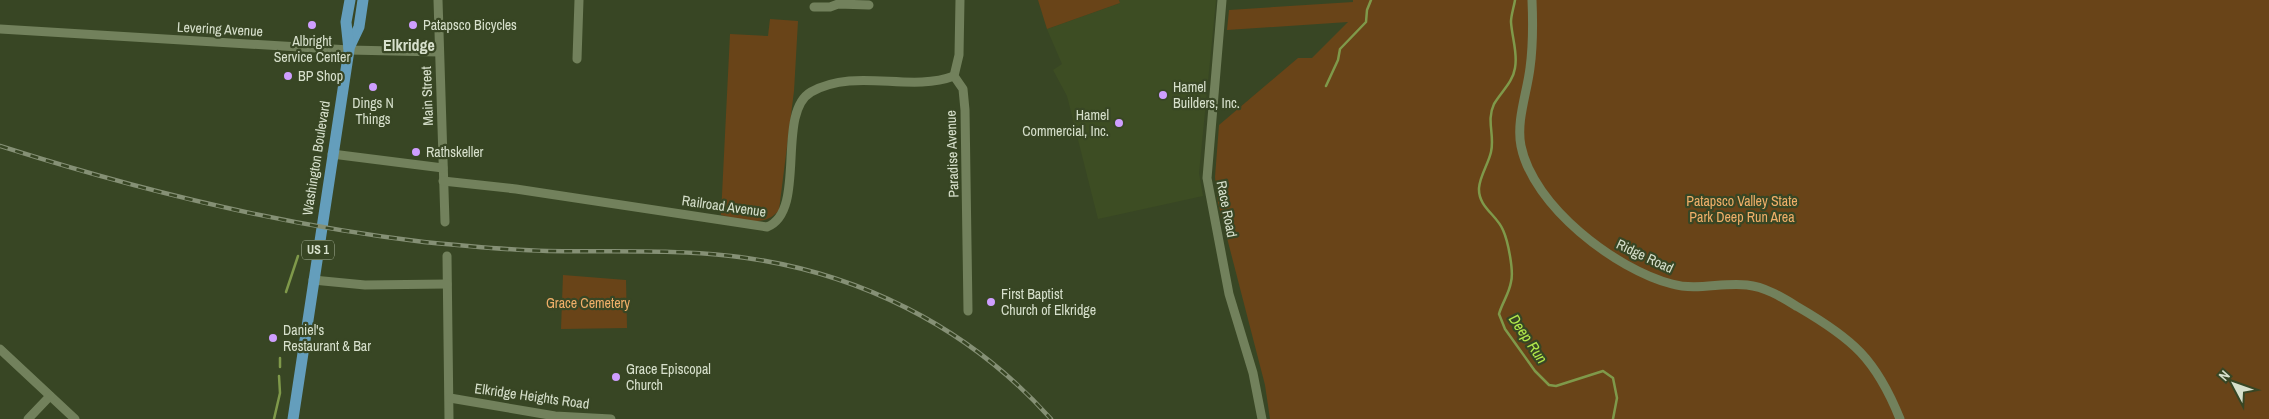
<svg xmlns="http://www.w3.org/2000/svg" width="2269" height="419" viewBox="0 0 2269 419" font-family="'Archivo Narrow',sans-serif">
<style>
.built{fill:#3d4d23}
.green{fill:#694418}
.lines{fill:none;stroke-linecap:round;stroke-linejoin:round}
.stream{stroke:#7f994a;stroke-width:2.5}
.minor{stroke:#72815c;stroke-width:9}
.major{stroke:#649ebc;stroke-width:11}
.rail-casing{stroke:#859075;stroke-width:4.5}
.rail{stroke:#384624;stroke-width:2.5;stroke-dasharray:8;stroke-linecap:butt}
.poi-dot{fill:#cf9eff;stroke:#384624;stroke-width:2}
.labels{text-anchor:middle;stroke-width:4.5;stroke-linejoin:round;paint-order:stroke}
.shield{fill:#384624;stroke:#a7b29a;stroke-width:1}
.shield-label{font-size:12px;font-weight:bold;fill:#d7e0cc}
.poi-label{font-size:14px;fill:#d7e0cc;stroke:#384624;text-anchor:start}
.street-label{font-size:14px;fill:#d7e0cc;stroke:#384624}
.park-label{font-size:14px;fill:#f0af69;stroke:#384624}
.water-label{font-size:15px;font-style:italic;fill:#b3eb4b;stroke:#384624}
.quarter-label{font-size:16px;font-weight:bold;fill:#d7e0cc;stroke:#384624}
</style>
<rect width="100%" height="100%" fill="#384624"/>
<!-- built -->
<polygon class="built" points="1119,0 1216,0 1199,173 1203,196 1098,219 1067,96 1053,70 1062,64 1047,29 1120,3"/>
<!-- green -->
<g class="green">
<polygon points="1038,0 1119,0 1120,3 1047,29"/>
<polygon points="1353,0 2269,0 2269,419 1270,419 1265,385 1218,203 1215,177 1219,125 1298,58 1312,58 1348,22 1227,30 1229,10 1353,2"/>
<path d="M770 19 798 21 794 91 779 210C764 229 741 219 721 215L730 34 768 36Z"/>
<polygon points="563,275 626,280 627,328 561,329"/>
</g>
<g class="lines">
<!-- stream -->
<g class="stream">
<path d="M1515 0C1514 7 1511 15 1511 22 1512 38 1518 53 1515 68 1513 82 1501 92 1494 104 1486 121 1495 135 1491 152 1488 165 1480 175 1479 188 1478 207 1497 215 1503 230 1508 241 1514 271 1511 282 1509 294 1502 303 1499 314L1505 329 1535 371 1549 385 1556 386 1603 371 1613 378 1617 398 1613 419"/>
<polyline points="1326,86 1338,60 1340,49 1366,22 1367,10 1371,0"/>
<polyline points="286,292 298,256"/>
<polyline points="280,367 280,358"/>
<polyline points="274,419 280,393 279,376"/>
</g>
<!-- minor -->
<g class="minor">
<polyline points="438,0 445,222"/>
<polyline points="960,0 959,55 954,76 963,89 965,110 968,311"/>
<polyline points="1222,0 1207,178 1229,294 1253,373 1262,419"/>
<path d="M1532 0C1533 23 1533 46 1530 68 1527 93 1516 121 1521 146 1533 206 1615 269 1672 284 1697 291 1722 282 1747 285 1766 287 1783 298 1798 307 1853 339 1876 359 1900 419"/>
<polyline points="814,7 830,7 838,4 869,5"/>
<polyline points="0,29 349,50 439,52"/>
<polyline points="577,59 579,0"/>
<polyline points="332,154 443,168"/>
<path d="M443 181 516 189 767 227C808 211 775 113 811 92 856 67 909 93 954 76"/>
<polyline points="447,256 449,419"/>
<polyline points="313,280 365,285 447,284"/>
<polyline points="0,349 75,419"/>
<polyline points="450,398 555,416 611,419"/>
<polyline points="28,419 50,396"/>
</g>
<!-- major -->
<g class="major">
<polyline points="349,48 359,27 363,0"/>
<polyline points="293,419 349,50 346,22 350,0"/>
</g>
<defs>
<path id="rail" d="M0 146C138 190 280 225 424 242 465 246 506 250 547 251 608 252 670 249 731 256 855 270 968 326 1051 419"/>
</defs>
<!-- rail casing -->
<use href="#rail" class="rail-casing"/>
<!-- rail -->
<use href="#rail" class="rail"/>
</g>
<!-- markers -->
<g class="poi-dot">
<circle cx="312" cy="25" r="5"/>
<circle cx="413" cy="25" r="5"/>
<circle cx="288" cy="76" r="5"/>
<circle cx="373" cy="87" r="5"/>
<circle cx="1163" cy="95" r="5"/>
<circle cx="1119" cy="123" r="5"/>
<circle cx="416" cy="152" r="5"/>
<circle cx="991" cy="302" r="5"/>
<circle cx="273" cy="338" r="5"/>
<circle cx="616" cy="377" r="5"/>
</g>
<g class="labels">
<!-- shield labels -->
<rect class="shield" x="302" y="240.5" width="32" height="19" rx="4"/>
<g class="shield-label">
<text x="318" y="254">US 1</text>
</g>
<!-- poi labels -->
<g class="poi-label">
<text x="423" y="30">Patapsco Bicycles</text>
<text x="312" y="46" text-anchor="middle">Albright<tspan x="312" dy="16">Service Center</tspan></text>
<text x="298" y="81">BP Shop</text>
<text x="1173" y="92">Hamel<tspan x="1173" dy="16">Builders, Inc.</tspan></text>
<text x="373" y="108" text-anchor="middle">Dings N<tspan x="373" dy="16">Things</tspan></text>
<text x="1109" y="120" text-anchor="end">Hamel<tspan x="1109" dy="16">Commercial, Inc.</tspan></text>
<text x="426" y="157">Rathskeller</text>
<text x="1001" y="299">First Baptist<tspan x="1001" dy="16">Church of Elkridge</tspan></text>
<text x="283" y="335">Daniel's<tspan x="283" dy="16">Restaurant &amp; Bar</tspan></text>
<text x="626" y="374">Grace Episcopal<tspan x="626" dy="16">Church</tspan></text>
</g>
<!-- street labels -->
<g class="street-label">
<text transform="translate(220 29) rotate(3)" y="5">Levering Avenue</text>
<text transform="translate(427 96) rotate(-92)" y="5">Main Street</text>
<text transform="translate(952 154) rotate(-92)" y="5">Paradise Avenue</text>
<text transform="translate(316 158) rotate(-81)" y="5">Washington Boulevard</text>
<text transform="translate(724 206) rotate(8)" y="5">Railroad Avenue</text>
<text transform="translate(1227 209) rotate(79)" y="5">Race Road</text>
<text transform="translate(1645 256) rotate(25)" y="5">Ridge Road</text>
<text transform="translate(532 396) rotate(8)" y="5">Elkridge Heights Road</text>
</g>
<!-- park labels -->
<g class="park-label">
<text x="1742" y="206">Patapsco Valley State<tspan x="1742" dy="16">Park Deep Run Area</tspan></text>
<text x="588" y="308">Grace Cemetery</text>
</g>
<!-- water labels -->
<g class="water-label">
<text transform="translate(1528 339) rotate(56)" y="5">Deep Run</text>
</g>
<!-- quarter labels -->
<g class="quarter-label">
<text x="409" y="51">Elkridge</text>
</g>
</g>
<!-- north arrow -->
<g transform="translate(2234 384) rotate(311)" stroke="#384624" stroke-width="4" paint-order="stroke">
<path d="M0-4L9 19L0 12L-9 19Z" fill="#d7e0cc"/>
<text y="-8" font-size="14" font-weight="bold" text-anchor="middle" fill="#d7e0cc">N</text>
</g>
</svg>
